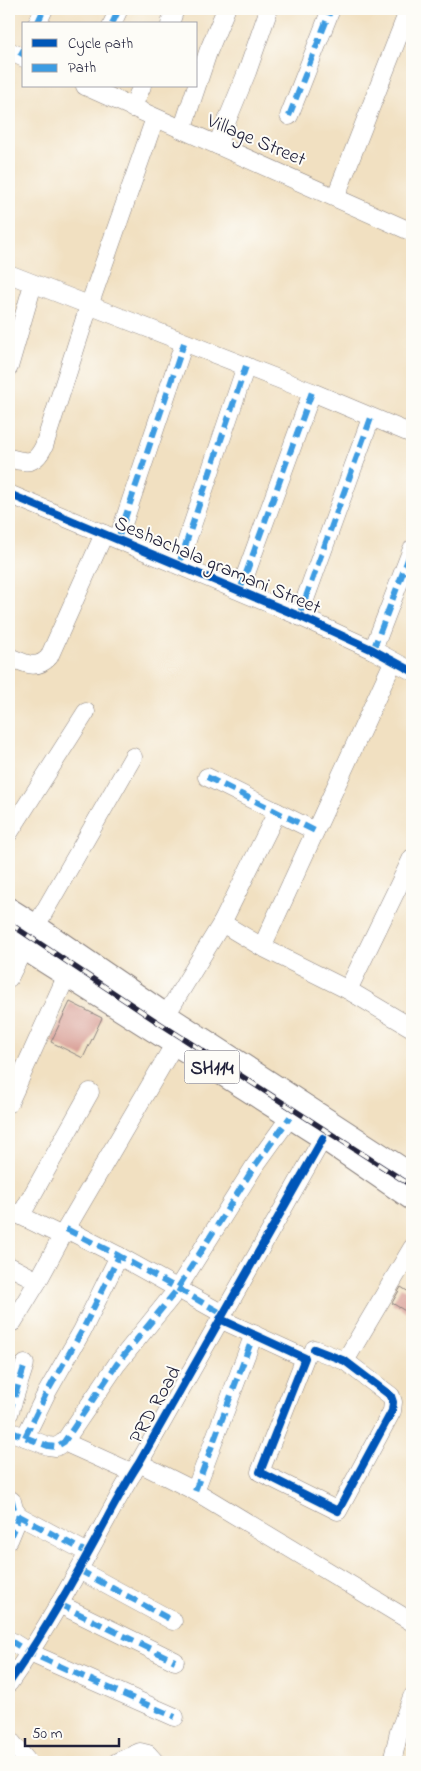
<svg xmlns="http://www.w3.org/2000/svg" width="421" height="1771" viewBox="0 0 421 1771" font-family="'Indie Flower',sans-serif">
<style>
.building{fill:#d89d94}
.lines{fill:none;stroke-linecap:round;stroke-linejoin:round}
.minor-casing{stroke:#8a817e;stroke-width:19}
.major-casing{stroke:#8a817e;stroke-width:24}
.minor{stroke:#fff;stroke-width:18}
.major{stroke:#fff;stroke-width:22}
.rail-casing{stroke:#22223b;stroke-width:5.5}
.rail{stroke:#fdfcf7;stroke-width:4;stroke-dasharray:11;stroke-linecap:butt}
.quiet{stroke:#3c9ce2;stroke-width:6;stroke-dasharray:12 6;stroke-linecap:butt}
.cycleway-casing{stroke:#fdfcf7;stroke-width:11}
.cycleway{stroke:#0057b8;stroke-width:8}
.labels{text-anchor:middle;stroke-width:4;stroke-linejoin:round;paint-order:stroke}
.shield{fill:#fdfcf7;stroke:#646373;stroke-width:1}
.shield-label{font-size:19px;font-weight:bold;fill:#22223b}
.street-label{font-size:20px;fill:#22223b;stroke:#fdfcf7}
</style>
<rect width="100%" height="100%" fill="#fdfcf7"/>
<filter id="ink" filterUnits="userSpaceOnUse"><feTurbulence type="fractalNoise" baseFrequency=".02" numOctaves="2"/><feDisplacementMap in="SourceGraphic" scale="10" xChannelSelector="R" yChannelSelector="G"/><feConvolveMatrix kernelMatrix="1 2 1 2 8 2 1 2 1" color-interpolation-filters="sRGB"/></filter>
<filter id="wash" filterUnits="userSpaceOnUse"><feTurbulence type="fractalNoise" baseFrequency=".0096" numOctaves="4" result="noise"/><feDisplacementMap in="SourceGraphic" scale="20" xChannelSelector="R" yChannelSelector="G"/><feGaussianBlur stdDeviation="1.12" result="paint"/><feColorMatrix in="noise" values="0 0 0 0 0 0 0 0 0 0 0 0 0 0 0 0 0 1.4 0 .05"/><feComposite in="paint" operator="in"/></filter>
<g filter="url(#wash)">
<rect width="100%" height="100%" fill="#f1e0c1"/>
<g id="blocks">
<!-- building -->
<g class="building">
<polygon points="70,1002 102,1018 83,1058 51,1042"/>
<polygon points="401,1287 412,1294 412,1315 392,1303"/>
</g>
</g>
</g>
<g filter="url(#ink)">
<use href="#blocks" fill-opacity="0" stroke="#8a817e" stroke-width="1"/>
<g class="lines">
<defs>
<g id="minor">
<polyline points="37,24 44,9"/>
<polyline points="112,24 119,9"/>
<polyline points="170,24 175,9"/>
<polyline points="9,51 24,58"/>
<polyline points="85,86 412,232"/>
<polyline points="132,108 142,86"/>
<polyline points="289,116 331,9"/>
<polyline points="182,130 208,52 226,9"/>
<polyline points="217,145 247,72 269,9"/>
<polyline points="336,196 409,9"/>
<polyline points="9,274 312,392 412,434"/>
<polyline points="9,367 33,284"/>
<path d="M9 458C27 463 35 465 44 446L89 306 155 118"/>
<polyline points="9,494 299,616 373,650 412,671"/>
<polyline points="118,539 184,343"/>
<polyline points="179,564 246,366"/>
<polyline points="240,590 312,392"/>
<polyline points="299,616 371,418"/>
<polyline points="373,650 412,549"/>
<path d="M9 657C25 663 36 671 49 657L104 534"/>
<polyline points="207,777 315,831"/>
<polyline points="9,833 86,712"/>
<polyline points="222,923 277,812"/>
<polyline points="36,926 133,757"/>
<polyline points="262,947 393,662"/>
<polyline points="9,978 24,948"/>
<polyline points="348,990 412,858"/>
<polyline points="166,1015 222,923 262,947 348,990 412,1028"/>
<polyline points="9,1103 66,977"/>
<polyline points="9,1210 62,1236"/>
<polyline points="21,1215 90,1092"/>
<polyline points="66,1229 119,1256 223,1314"/>
<polyline points="9,1266 38,1281"/>
<polyline points="220,1319 305,1358 260,1472 338,1511 392,1411 393,1402 391,1396 345,1361 314,1349"/>
<polyline points="13,1322 38,1281 66,1229 175,1043"/>
<polyline points="345,1361 412,1248"/>
<polyline points="9,1414 25,1364"/>
<polyline points="9,1431 48,1446 56,1447 64,1442 117,1364 176,1291 254,1167 290,1117"/>
<polyline points="25,1437 46,1394 82,1331 119,1256"/>
<polyline points="64,1442 133,1473"/>
<polyline points="139,1463 195,1491 412,1622"/>
<polyline points="195,1491 254,1334"/>
<polyline points="9,1499 12,1501 14,1509 19,1516 88,1553"/>
<polyline points="9,1540 19,1516"/>
<polyline points="79,1570 173,1621"/>
<polyline points="59,1604 175,1661"/>
<polyline points="9,1640 30,1653 175,1717"/>
<path d="M9 1683C38 1642 64 1597 88 1553 105 1523 120 1492 139 1463L323 1138"/>
<polyline points="9,1739 28,1762"/>
<polyline points="117,1762 140,1752 148,1754 155,1762"/>
<polyline points="392,1762 399,1732 412,1697"/>
</g>
<g id="major">
<polyline points="9,909 36,926 166,1015 412,1175"/>
<polyline points="9,939 323,1138 412,1199"/>
</g>
</defs>
<!-- minor casing -->
<use href="#minor" class="minor-casing"/>
<!-- major casing -->
<use href="#major" class="major-casing"/>
<!-- minor -->
<use href="#minor" class="minor"/>
<!-- major -->
<use href="#major" class="major"/>
<defs>
<polyline id="rail" points="9,923 153,1019 412,1186"/>
</defs>
<!-- rail casing -->
<use href="#rail" class="rail-casing"/>
<!-- rail -->
<use href="#rail" class="rail"/>
<!-- quiet -->
<g class="quiet">
<polyline points="37,24 44,9"/>
<polyline points="112,24 119,9"/>
<polyline points="20,56 24,49"/>
<polyline points="289,116 331,9"/>
<polyline points="118,539 184,343"/>
<polyline points="179,564 246,366"/>
<polyline points="240,590 312,392"/>
<polyline points="299,616 371,418"/>
<polyline points="373,650 412,549"/>
<polyline points="207,777 315,831"/>
<polyline points="66,1229 119,1256 223,1314"/>
<polyline points="9,1414 25,1364"/>
<polyline points="9,1431 48,1446 56,1447 64,1442 117,1364 176,1291 254,1167 290,1117"/>
<polyline points="25,1437 46,1394 82,1331 119,1256"/>
<polyline points="195,1491 254,1334"/>
<polyline points="9,1499 12,1501 14,1509 19,1516 88,1553"/>
<polyline points="9,1540 19,1516"/>
<polyline points="79,1570 173,1621"/>
<polyline points="59,1604 175,1661"/>
<polyline points="9,1640 30,1653 175,1717"/>
</g>
<defs>
<g id="cycleway">
<polyline points="9,494 299,616 373,650 412,671"/>
<polyline points="220,1319 305,1358 260,1472 338,1511 392,1411 393,1402 391,1396 345,1361 314,1349"/>
<path d="M9 1683C38 1642 64 1597 88 1553 105 1523 120 1492 139 1463L323 1138"/>
</g>
</defs>
<!-- cycleway casing -->
<use href="#cycleway" class="cycleway-casing"/>
<!-- cycleway -->
<use href="#cycleway" class="cycleway"/>
</g>
</g>
<g class="labels">
<!-- shield labels -->
<rect class="shield" x="184.5" y="1050.5" width="55" height="33" rx="4"/>
<g class="shield-label">
<text x="212" y="1074">SH114</text>
</g>
<!-- street labels -->
<g class="street-label">
<text transform="translate(257 139) rotate(23)" y="7">Village Street</text>
<text transform="translate(218 564) rotate(23)" y="7">Seshachala gramani Street</text>
<text transform="translate(154 1404) rotate(-61)" y="7">PRD Road</text>
</g>
</g>
<!-- margin -->
<rect width="421" height="1771" fill="none" stroke="#fdfcf7" stroke-width="30"/>
<!-- legend -->
<rect x="22" y="22" width="175" height="65" fill="#fdfcf7" stroke="#a5a5ac"/>
<rect x="32" y="39" width="25" height="8" fill="#0057b8" stroke="#a5a5ac"/>
<text x="68" y="48" font-size="15" fill="#22223b">Cycle path</text>
<rect x="32" y="64" width="25" height="8" fill="#3c9ce2" stroke="#a5a5ac"/>
<text x="68" y="72" font-size="15" fill="#22223b">Path</text>
<!-- scale -->
<path d="M25 1738v8h94v-8" fill="none" stroke="#22223b" stroke-width="2.5"/>
<text x="32" y="1738" font-size="15" fill="#22223b" stroke="#fdfcf7" stroke-width="4" paint-order="stroke">50 m</text>
</svg>
